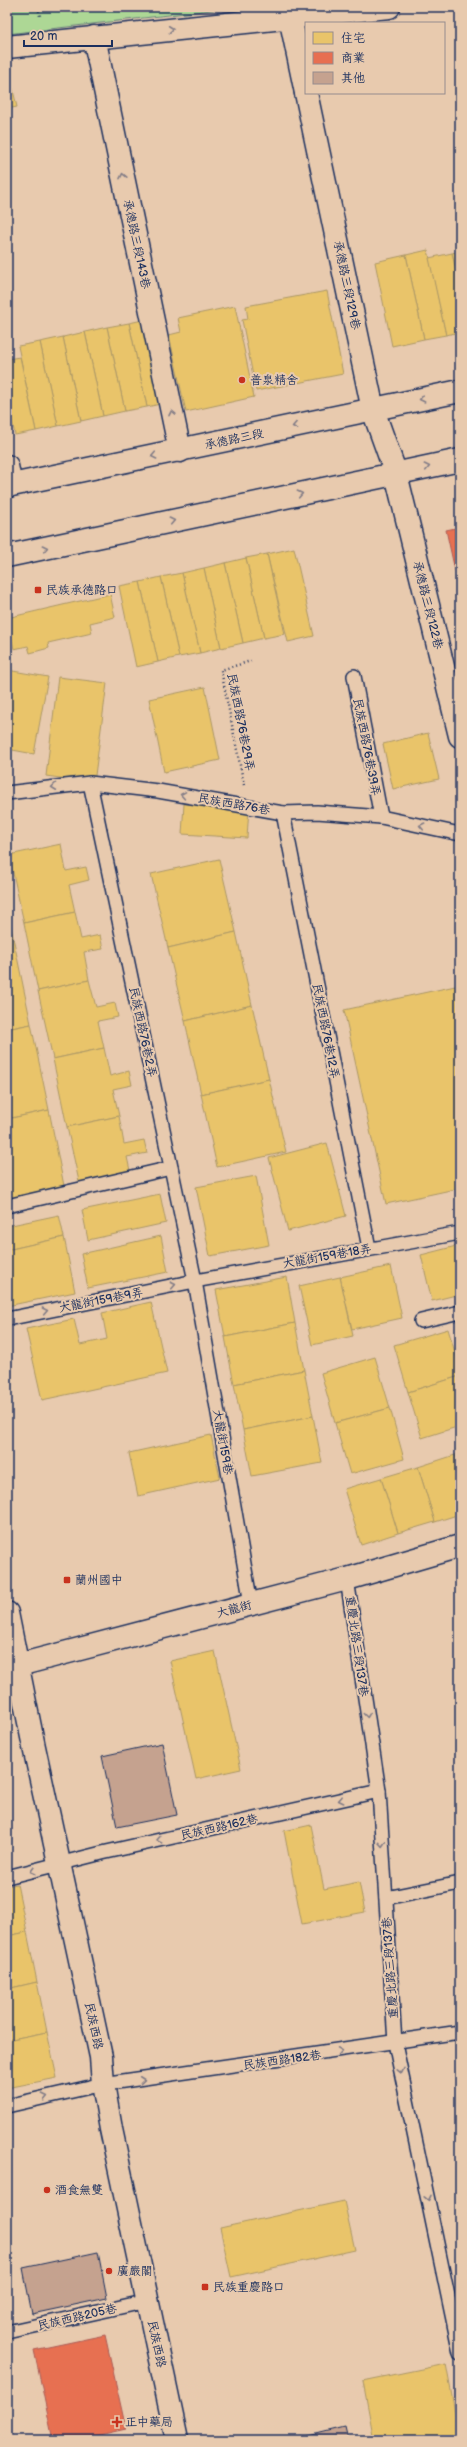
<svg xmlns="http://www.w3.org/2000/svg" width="467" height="2447" viewBox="0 0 467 2447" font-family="'Balsamiq Sans','LXGW WenKai TC',sans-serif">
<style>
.green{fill:#add795;stroke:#64837a}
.homes{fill:#e9c46a;stroke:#ab9766}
.shops{fill:#e76f51;stroke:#aa5c55}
.building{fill:#c5a28f;stroke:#1b2f5e}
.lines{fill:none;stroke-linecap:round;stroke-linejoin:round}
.lane-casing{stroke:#1b2f5e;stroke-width:16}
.street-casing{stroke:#1b2f5e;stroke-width:25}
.secondary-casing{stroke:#1b2f5e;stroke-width:25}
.path{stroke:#1b2f5e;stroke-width:2.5;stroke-dasharray:1 3;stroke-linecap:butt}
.lane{stroke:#e8caae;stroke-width:13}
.street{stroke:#e8caae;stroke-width:22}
.secondary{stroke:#e8caae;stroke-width:22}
.oneway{stroke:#827c86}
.poi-dot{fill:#c8321e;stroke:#e8caae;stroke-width:1.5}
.labels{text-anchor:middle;stroke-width:4;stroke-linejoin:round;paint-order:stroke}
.street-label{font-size:12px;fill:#1b2f5e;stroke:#e8caae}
.poi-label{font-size:12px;fill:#1b2f5e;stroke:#e8caae;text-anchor:start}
</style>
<rect width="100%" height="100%" fill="#e8caae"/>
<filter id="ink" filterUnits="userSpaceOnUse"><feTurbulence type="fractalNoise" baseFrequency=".025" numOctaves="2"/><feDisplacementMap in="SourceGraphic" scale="8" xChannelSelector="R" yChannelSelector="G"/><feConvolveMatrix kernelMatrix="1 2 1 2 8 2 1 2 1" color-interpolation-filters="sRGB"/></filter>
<g filter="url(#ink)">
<!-- green -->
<polygon class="green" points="7,7 237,7 7,34"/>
<!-- homes -->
<g class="homes">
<polygon points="7,65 17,107 7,109"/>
<polygon points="428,250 446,335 424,339 406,255"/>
<polygon points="460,251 460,290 452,253"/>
<polygon points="452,253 460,290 460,332 446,335 429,258"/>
<polygon points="406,255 424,339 392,346 375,262"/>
<polygon points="327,291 343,374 256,391 242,320 248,319 246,306"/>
<polygon points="235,306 254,397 186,412 169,335 181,332 178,318"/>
<polygon points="152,318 169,402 147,407 129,323"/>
<polygon points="129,323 147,407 125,411 107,327"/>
<polygon points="107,327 125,411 103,416 85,332"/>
<polygon points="85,332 103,416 81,421 63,337"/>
<polygon points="63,337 81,421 58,426 40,342"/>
<polygon points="40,342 58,426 36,431 18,346"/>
<polygon points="20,357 36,431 15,435 7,398 7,359"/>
<polygon points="294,548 314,636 288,642 267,554"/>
<polygon points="267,554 285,634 264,638 246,558"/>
<polygon points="246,558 264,638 243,643 225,563"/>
<polygon points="225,563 243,643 221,648 204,568"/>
<polygon points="204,568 221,648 200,653 182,573"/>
<polygon points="182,573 200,653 179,657 161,577"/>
<polygon points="161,577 179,657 158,662 140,582"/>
<polygon points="140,582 158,662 136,667 119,586"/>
<polygon points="110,594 115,617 90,623 92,633 48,643 49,648 30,653 28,646 14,649 7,618"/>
<polygon points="7,670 48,677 34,754 7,749"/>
<polygon points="58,677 107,683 94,783 46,776"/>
<polygon points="205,687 220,760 164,772 149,699"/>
<polygon points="428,733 439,779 393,789 383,744"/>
<polygon points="184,804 249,808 247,838 182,834"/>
<polygon points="61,844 66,871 86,867 89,880 69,885 75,912 24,923 9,855"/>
<polygon points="219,859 236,932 168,948 151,874"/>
<polygon points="7,908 13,937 7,939"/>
<polygon points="75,912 81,939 100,935 103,949 84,952 89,980 38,991 24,923"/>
<polygon points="236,932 252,1005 185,1021 168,948"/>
<polygon points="13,937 31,1024 7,1029 7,939"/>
<polygon points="89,980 96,1007 115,1003 118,1017 98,1021 104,1048 53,1059 38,991"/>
<polygon points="460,985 460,1188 386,1204 344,1010"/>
<polygon points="252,1005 269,1079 201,1094 185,1021"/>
<polygon points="31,1024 49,1110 7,1119 7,1029"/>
<polygon points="104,1048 110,1076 129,1071 132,1085 113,1089 119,1116 67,1127 53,1059"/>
<polygon points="269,1079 286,1152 217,1167 201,1094"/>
<polygon points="49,1110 66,1196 10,1208 7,1192 7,1119"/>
<polygon points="119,1116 124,1144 144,1140 147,1153 127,1157 133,1184 82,1195 67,1127"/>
<polygon points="327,1143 346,1216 288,1231 269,1158"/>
<polygon points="256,1176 269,1245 210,1256 196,1187"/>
<polygon points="160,1194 166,1223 88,1240 82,1210"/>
<polygon points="59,1215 64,1237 7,1250 7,1226"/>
<polygon points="161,1236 168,1272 88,1288 81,1254"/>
<polygon points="64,1237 75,1292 7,1306 7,1250"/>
<polygon points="460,1245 460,1294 432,1301 421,1255"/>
<polygon points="391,1266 402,1318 352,1329 340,1277"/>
<polygon points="287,1277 295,1323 225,1337 216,1290"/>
<polygon points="340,1277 353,1336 312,1345 299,1286"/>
<polygon points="151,1302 167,1373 42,1400 26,1329 74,1319 80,1345 107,1339 102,1313"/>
<polygon points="295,1323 304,1370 234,1384 225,1337"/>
<polygon points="448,1329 460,1369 460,1376 408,1392 394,1345"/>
<polygon points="375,1357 390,1408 335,1423 321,1373"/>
<polygon points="304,1370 313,1416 243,1430 234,1384"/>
<polygon points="460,1376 460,1426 422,1438 408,1392"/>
<polygon points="390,1408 404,1459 350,1474 335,1423"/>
<polygon points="313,1416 322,1463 252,1476 243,1430"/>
<polygon points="211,1435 220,1478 138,1496 129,1453"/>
<polygon points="460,1454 460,1471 455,1455"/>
<polygon points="455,1455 460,1471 460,1514 435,1522 418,1467"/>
<polygon points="418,1467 435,1522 398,1533 381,1478"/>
<polygon points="381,1478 398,1533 361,1545 344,1489"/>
<polygon points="215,1651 241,1769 196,1779 170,1661"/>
<polygon points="311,1825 324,1889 359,1882 365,1912 302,1924 284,1831"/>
<polygon points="17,1884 27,1932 7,1936 7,1886"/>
<polygon points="27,1932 37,1982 7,1989 7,1936"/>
<polygon points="37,1982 47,2032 7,2040 7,1989"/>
<polygon points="47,2032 57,2078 7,2088 7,2040"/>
<polygon points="344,2201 355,2250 231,2277 220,2228"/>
<polygon points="446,2364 460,2440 374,2440 363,2381"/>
</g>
<!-- shops -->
<g class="shops">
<polygon points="460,527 460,593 446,530"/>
<polygon points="105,2335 126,2429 77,2440 53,2440 34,2350"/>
</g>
<!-- building -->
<g class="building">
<polygon points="162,1743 177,1815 117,1827 102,1756"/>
<polygon points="98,2252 107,2298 32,2314 23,2268"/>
<polygon points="345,2427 348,2440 304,2440 304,2437"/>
<polygon points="301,2436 302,2440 282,2440"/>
</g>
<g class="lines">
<defs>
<g id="lane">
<polyline points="354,676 381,817"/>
<polyline points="90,783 195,1281 251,1604"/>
<polyline points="7,793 90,783 158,791 283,813 317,812 381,817 460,834"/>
<polyline points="283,813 369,1248"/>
<polyline points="7,1206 171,1168"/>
<polyline points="7,1319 195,1281 460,1233"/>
<polyline points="421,1321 460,1312"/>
<polyline points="347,1579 379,1791 395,2043 460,2353"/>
<polyline points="7,1877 102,1853 379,1791"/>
<polyline points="386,1898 460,1883"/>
<polyline points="7,2106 103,2084 460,2032"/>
<polyline points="7,2332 148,2301"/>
</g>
<g id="street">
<polyline points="290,17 306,93"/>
<polyline points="94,37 180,451"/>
<polyline points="7,47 389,7"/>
<polyline points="306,93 373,410 396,474 460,736"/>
<polyline points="7,466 11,485"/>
<polyline points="7,1668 347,1579 460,1546"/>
</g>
<g id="secondary">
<polyline points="7,486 460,391"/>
<polyline points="7,556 460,460"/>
<polyline points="7,1613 34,1747 101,2057 103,2084 111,2129 177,2440"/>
</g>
</defs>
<!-- lane casing -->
<use href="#lane" class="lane-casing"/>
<!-- street casing -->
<use href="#street" class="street-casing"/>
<!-- secondary casing -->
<use href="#secondary" class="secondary-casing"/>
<!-- path -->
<g class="path">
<polyline points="38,7 40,16"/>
<polyline points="244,785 221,670 251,661"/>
</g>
<!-- lane -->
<use href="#lane" class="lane"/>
<!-- street -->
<use href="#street" class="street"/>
<!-- secondary -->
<use href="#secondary" class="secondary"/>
</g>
<!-- one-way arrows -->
<defs><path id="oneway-chevron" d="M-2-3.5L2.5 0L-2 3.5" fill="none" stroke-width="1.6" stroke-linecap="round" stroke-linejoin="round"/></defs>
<g class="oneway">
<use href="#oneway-chevron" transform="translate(171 29) rotate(-6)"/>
<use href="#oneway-chevron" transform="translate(123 176) rotate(-102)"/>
<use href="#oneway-chevron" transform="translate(422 399) rotate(168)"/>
<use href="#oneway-chevron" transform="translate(172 413) rotate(-102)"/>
<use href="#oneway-chevron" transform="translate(295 426) rotate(168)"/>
<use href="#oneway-chevron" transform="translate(154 456) rotate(168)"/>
<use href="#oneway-chevron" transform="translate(427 467) rotate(-12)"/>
<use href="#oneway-chevron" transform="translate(300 494) rotate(-12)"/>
<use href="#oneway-chevron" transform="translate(172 521) rotate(-12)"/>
<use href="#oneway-chevron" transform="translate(45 548) rotate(-12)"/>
<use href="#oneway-chevron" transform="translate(54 787) rotate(173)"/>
<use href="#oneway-chevron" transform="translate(183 795) rotate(-170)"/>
<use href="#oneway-chevron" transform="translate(422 826) rotate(-168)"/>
<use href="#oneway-chevron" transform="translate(173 1285) rotate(-12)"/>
<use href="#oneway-chevron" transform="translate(45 1311) rotate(-11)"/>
<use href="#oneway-chevron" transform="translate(367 1715) rotate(82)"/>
<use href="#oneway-chevron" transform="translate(341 1800) rotate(167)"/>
<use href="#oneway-chevron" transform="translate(159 1840) rotate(167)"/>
<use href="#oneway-chevron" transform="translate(382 1844) rotate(86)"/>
<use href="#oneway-chevron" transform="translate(33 1871) rotate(165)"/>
<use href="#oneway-chevron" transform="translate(340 2051) rotate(-8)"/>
<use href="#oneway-chevron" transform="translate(401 2071) rotate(78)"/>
<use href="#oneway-chevron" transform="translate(142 2080) rotate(-6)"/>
<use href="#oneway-chevron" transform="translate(45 2097) rotate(-13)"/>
<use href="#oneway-chevron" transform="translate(428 2198) rotate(78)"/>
</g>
</g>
<!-- markers -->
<g class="poi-dot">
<circle cx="242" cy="380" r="4"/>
<rect x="34" y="586" width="8" height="8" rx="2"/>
<rect x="63" y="1576" width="8" height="8" rx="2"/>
<circle cx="47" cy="2190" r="4"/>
<circle cx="109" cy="2271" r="4"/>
<rect x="201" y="2283" width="8" height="8" rx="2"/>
<path d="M115 2416h4v4h4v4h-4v4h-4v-4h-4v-4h4z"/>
</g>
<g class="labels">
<!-- street labels -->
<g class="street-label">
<text transform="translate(137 244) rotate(78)" y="4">承德路三段143巷</text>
<text transform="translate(347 285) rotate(78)" y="4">承德路三段129巷</text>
<text transform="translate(234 439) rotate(-12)" y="4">承德路三段</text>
<text transform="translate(428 605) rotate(76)" y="4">承德路三段122巷</text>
<text transform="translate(241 722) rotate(79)" y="4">民族西路76巷29弄</text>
<text transform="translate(367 747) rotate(79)" y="4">民族西路76巷39弄</text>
<text transform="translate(234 804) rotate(10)" y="4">民族西路76巷</text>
<text transform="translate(326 1031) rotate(79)" y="4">民族西路76巷12弄</text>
<text transform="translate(143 1032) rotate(78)" y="4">民族西路76巷2弄</text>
<text transform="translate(327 1256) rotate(-10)" y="4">大龍街159巷18弄</text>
<text transform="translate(101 1300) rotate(-11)" y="4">大龍街159巷9弄</text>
<text transform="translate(223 1442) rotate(80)" y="4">大龍街159巷</text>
<text transform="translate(234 1609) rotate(-15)" y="4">大龍街</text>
<text transform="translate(357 1646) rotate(82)" y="4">重慶北路三段137巷</text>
<text transform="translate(219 1827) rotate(-13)" y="4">民族西路162巷</text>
<text transform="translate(390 1968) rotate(-94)" y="4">重慶北路三段137巷</text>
<text transform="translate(94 2026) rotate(78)" y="4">民族西路</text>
<text transform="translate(282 2060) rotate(-8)" y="4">民族西路182巷</text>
<text transform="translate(77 2317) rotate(-13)" y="4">民族西路205巷</text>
<text transform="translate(157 2344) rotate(78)" y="4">民族西路</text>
</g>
<!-- poi labels -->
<g class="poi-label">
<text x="250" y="384">普泉精舍</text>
<text x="46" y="594">民族承德路口</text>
<text x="75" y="1584">蘭州國中</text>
<text x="55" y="2194">酒食無雙</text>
<text x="117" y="2275">廣嚴閣</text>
<text x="213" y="2291">民族重慶路口</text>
<text x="125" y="2426">正中藥局</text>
</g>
</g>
<!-- margin -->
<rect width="467" height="2447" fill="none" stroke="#e8caae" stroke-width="24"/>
<rect x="12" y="12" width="443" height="2423" fill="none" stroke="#1b2f5e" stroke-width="1.5" filter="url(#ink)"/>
<!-- legend -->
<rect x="305" y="22" width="140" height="72" fill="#e8caae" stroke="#968c8e"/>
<rect x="313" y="32" width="20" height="12" fill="#e9c46a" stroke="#968c8e"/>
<text x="341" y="42" font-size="12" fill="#1b2f5e">住宅</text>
<rect x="313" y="52" width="20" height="12" fill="#e76f51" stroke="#968c8e"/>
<text x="341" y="62" font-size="12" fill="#1b2f5e">商業</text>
<rect x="313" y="72" width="20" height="12" fill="#c5a28f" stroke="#968c8e"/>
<text x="341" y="82" font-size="12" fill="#1b2f5e">其他</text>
<!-- scale -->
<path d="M24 40v6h88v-6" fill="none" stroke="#1b2f5e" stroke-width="2"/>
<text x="30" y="40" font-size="12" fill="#1b2f5e" stroke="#e8caae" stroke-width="3" paint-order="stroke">20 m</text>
</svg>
